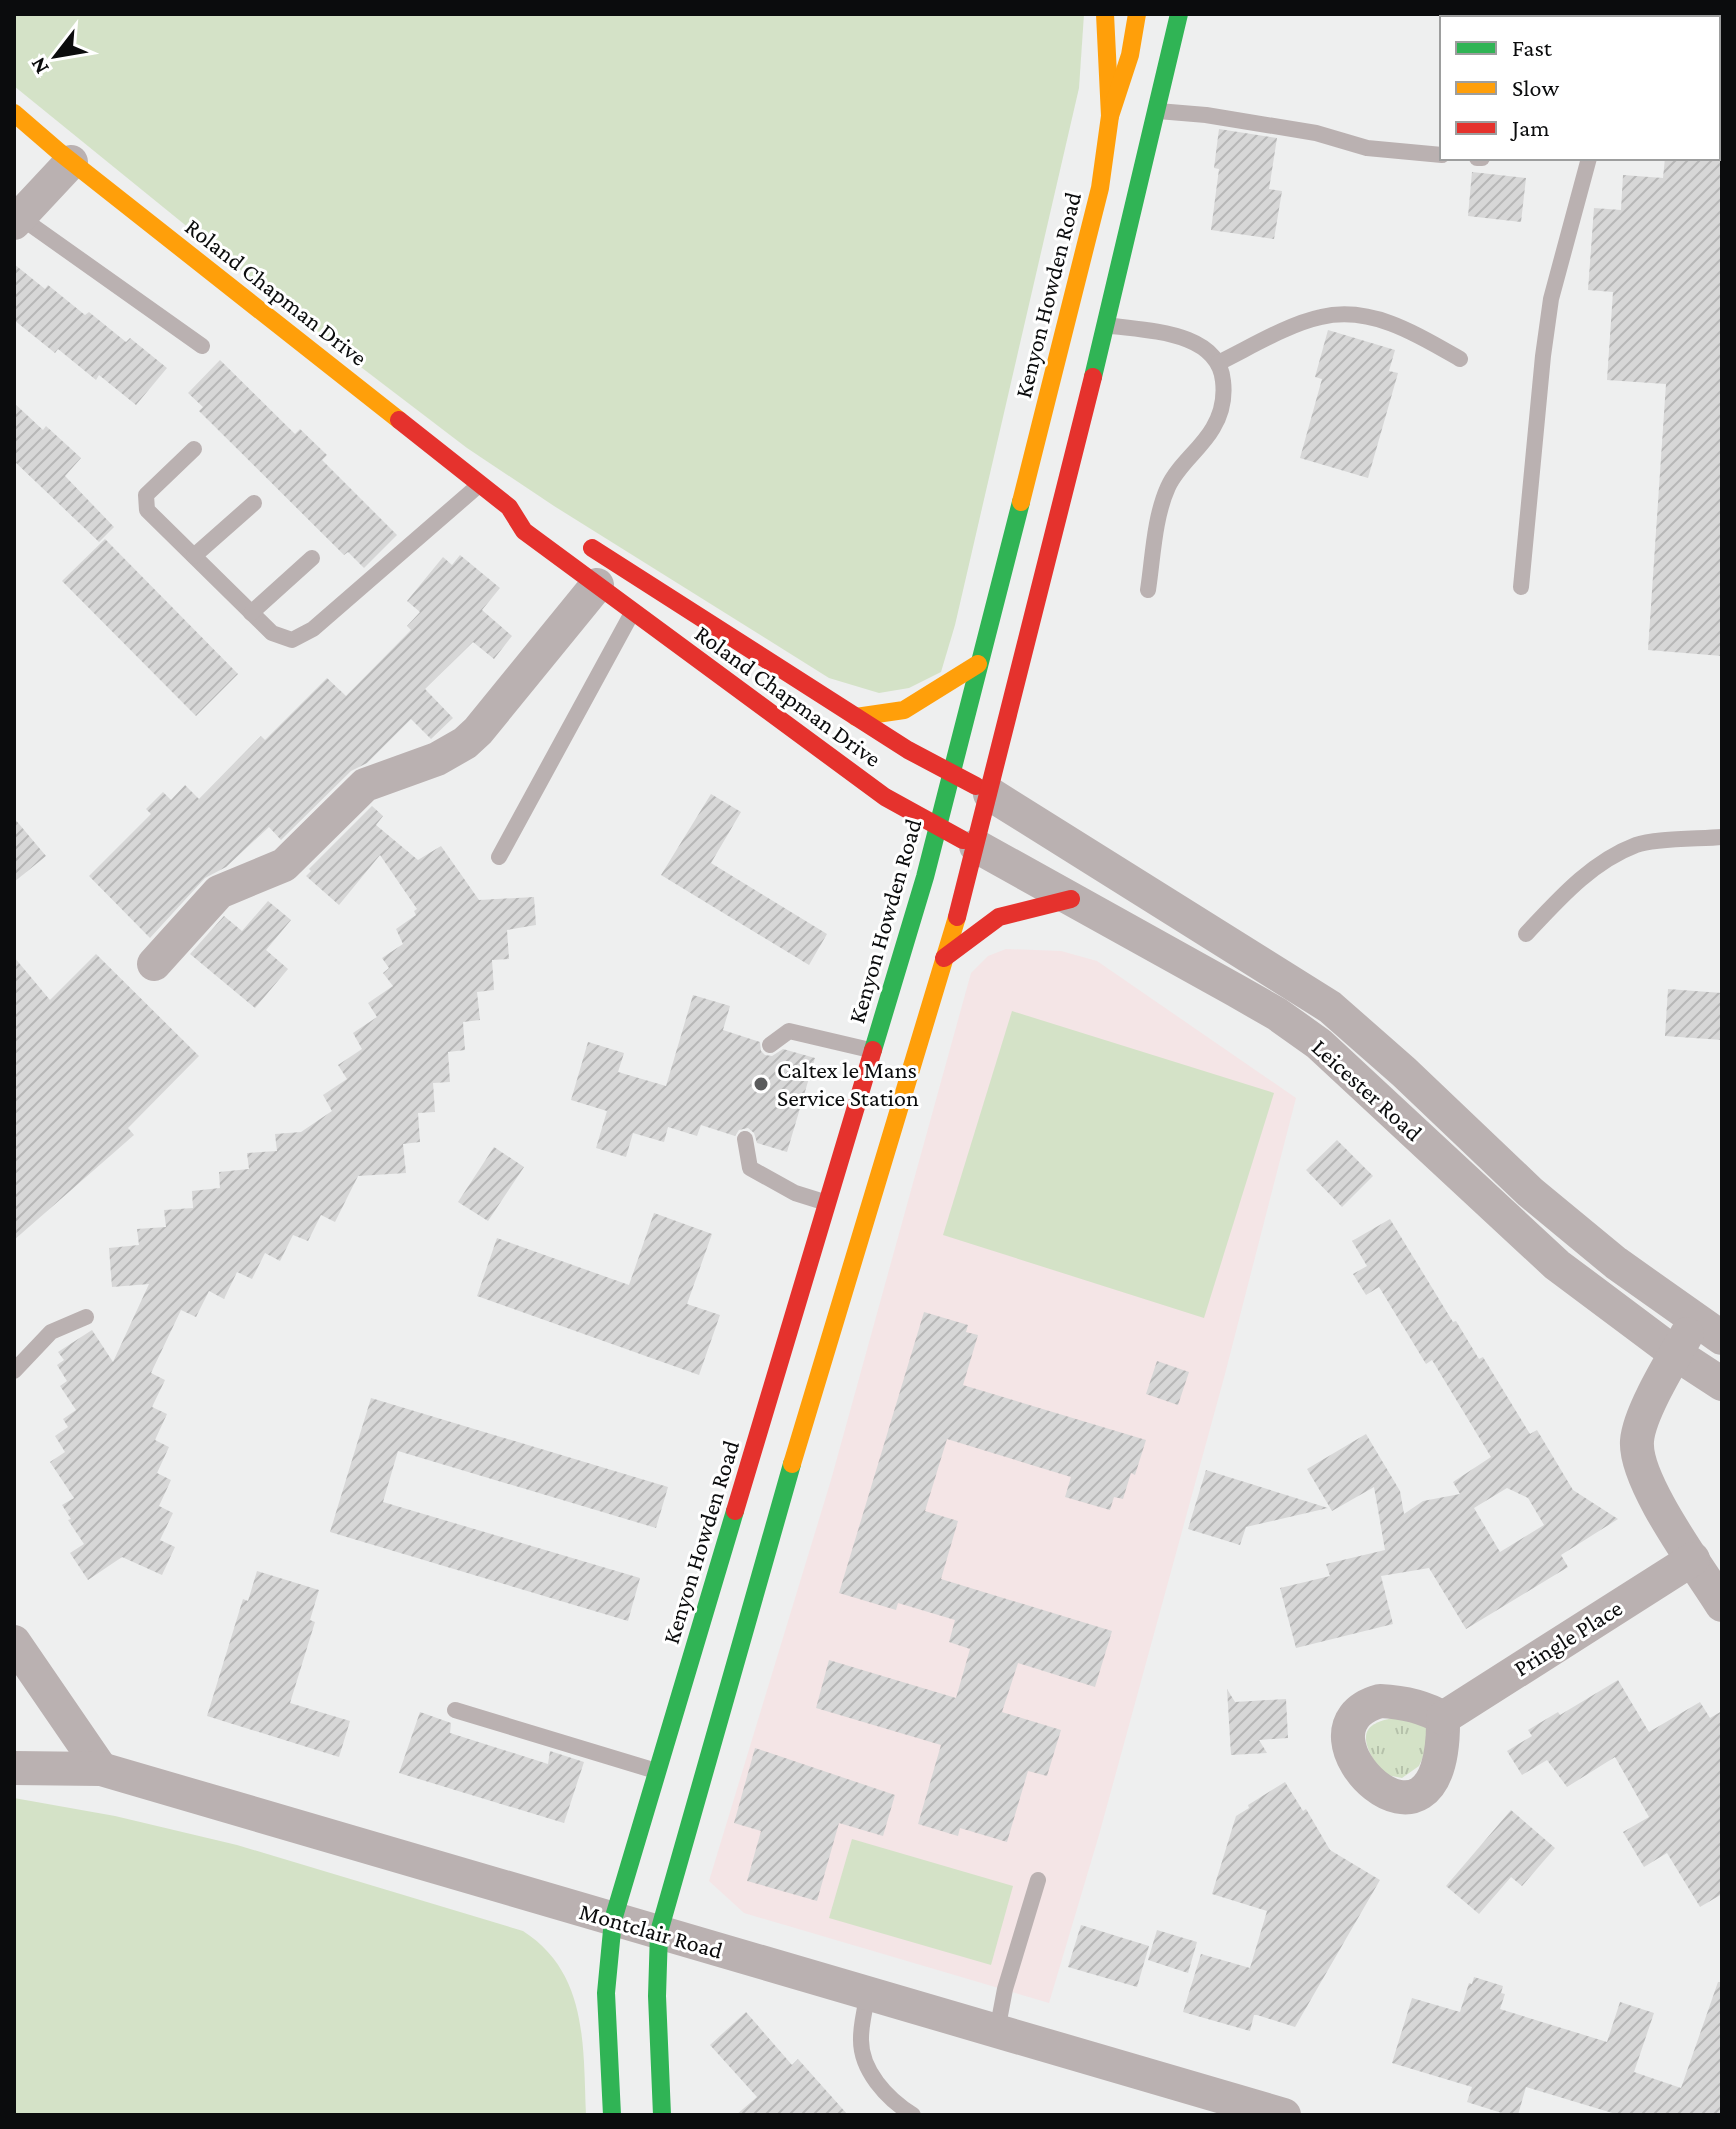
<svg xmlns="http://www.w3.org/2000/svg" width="1736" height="2129" viewBox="0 0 1736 2129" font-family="'Crimson Pro',serif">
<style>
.education{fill:#f4e5e6}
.grass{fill:url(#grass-tufts)}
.park{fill:#d4e2c7}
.building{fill:url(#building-hatch);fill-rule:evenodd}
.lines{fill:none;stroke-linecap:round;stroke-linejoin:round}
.lane{stroke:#bab1b1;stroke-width:16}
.street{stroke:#bab1b1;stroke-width:34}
.fast{stroke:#30b455;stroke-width:18}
.slow{stroke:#ff9f0a;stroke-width:18}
.jam{stroke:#e5322d;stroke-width:18}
.poi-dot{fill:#5a5b5c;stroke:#fff;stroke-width:3}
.labels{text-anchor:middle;stroke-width:6;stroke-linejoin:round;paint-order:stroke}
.street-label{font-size:24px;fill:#0b0c0d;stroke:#fff}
.poi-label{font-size:24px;fill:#0b0c0d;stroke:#fff;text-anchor:start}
</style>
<defs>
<pattern id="grass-tufts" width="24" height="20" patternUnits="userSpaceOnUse" patternTransform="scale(2)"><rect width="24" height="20" fill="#d4e2c7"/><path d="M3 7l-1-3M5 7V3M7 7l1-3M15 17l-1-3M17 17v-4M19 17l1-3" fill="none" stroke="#b5c1aa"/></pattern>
<pattern id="building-hatch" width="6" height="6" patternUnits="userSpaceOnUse" patternTransform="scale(2)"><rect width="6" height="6" fill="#d7d7d7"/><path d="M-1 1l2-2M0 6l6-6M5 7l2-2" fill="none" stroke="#b7b7b7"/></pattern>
</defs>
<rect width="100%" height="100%" fill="#eeefef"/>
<!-- education -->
<polygon class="education" points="1006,949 1061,951 1097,961 1296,1098 1225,1374 1099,1835 1049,2003 744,1913 709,1881 831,1480 971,973 988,956"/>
<!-- grass -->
<path class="grass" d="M1402 1717 1427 1719 1432 1737 1419 1766 1402 1778 1382 1774C1361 1741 1354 1722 1402 1717Z"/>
<!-- park -->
<g class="park">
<polygon points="14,14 1084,14 1079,88 955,625 941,672 909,688 879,693 829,678 554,506 467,448 349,358 14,86"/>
<polygon points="1012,1011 1274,1093 1204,1318 943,1235"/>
<path d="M14 1798 115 1816 237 1845 523 1931C588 1973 583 2045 586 2115H14Z"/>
<polygon points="852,1839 1013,1886 991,1965 829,1918"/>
</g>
<!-- building -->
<g class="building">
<polygon points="1219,129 1277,138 1269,189 1282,191 1274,239 1211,230 1219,169 1214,168"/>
<polygon points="1665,158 1722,158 1722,656 1648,650 1666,384 1607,380 1613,292 1588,290 1594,208 1621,210 1623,175 1663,178"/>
<polygon points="1472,172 1526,178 1521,222 1468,216"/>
<polygon points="14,264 45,289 48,285 85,315 89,312 126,342 130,338 167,368 136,405 99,375 96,380 58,349 55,353 14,320"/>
<polygon points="1328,330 1395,350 1389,371 1398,373 1368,478 1300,458 1322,379 1315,377"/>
<polygon points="220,360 295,434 300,429 327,455 322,460 397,535 364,568 348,552 344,555 199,411 203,407 188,393"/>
<polygon points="14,403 43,430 46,426 81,458 65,476 114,527 99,542 14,461"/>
<polygon points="105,539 238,674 196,716 62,581"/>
<polygon points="460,555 500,588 482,610 512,636 494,659 473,642 425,689 453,718 431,739 411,719 367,763 351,771 281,840 269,827 226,867 205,878 150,938 89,876 151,814 146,809 163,792 171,800 185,785 199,799 261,736 265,740 327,678 346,696 411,630 407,626 420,612 407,601 443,557 452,565"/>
<polygon points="711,794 741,812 711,863 827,934 809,965 661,875"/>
<polygon points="372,806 383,816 376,825 418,860 441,846 479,900 534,897 536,925 507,930 509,959 492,960 494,990 477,992 480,1020 463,1022 465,1050 448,1052 450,1082 433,1083 435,1112 418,1113 420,1142 403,1144 406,1173 358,1176 335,1222 321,1215 308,1241 293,1235 280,1261 265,1253 252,1279 237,1272 224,1299 209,1291 196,1317 181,1310 151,1373 165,1380 152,1407 167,1414 155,1440 169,1447 157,1473 171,1480 159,1506 173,1513 160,1540 175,1547 162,1575 122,1557 88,1580 70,1553 84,1544 68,1520 71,1519 62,1505 74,1498 50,1462 65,1452 55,1436 68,1427 63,1419 76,1410 60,1386 67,1381 57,1365 64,1360 58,1352 92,1330 113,1362 149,1284 112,1287 109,1248 139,1245 137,1229 166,1227 164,1210 193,1208 192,1191 220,1188 219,1172 249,1169 247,1153 277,1151 275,1134 301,1132 332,1111 323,1095 347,1079 338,1065 362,1049 353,1033 377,1017 368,1003 393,986 383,973 389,968 382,958 403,944 396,929 416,915 414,911 417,909 380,855 339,905 306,876 311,871 309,869"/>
<polygon points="14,818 46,856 14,882"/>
<polygon points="268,901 291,920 266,950 288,969 255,1008 190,954 224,916 242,931"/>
<polygon points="96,954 199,1056 128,1128 134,1135 14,1240 14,957 50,1000"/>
<polygon points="1668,989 1722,993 1722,1040 1665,1036"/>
<polygon points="693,995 730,1006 723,1030 760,1042 761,1051 765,1055 772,1056 783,1049 815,1058 787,1152 757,1143 754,1133 748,1128 739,1130 735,1136 701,1125 697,1136 668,1127 664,1142 633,1133 626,1157 596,1148 607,1111 571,1100 588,1042 624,1053 618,1072 666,1086"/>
<polygon points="1337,1140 1373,1176 1342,1207 1306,1170"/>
<polygon points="494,1147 524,1167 488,1221 458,1202"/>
<polygon points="654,1213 712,1234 687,1304 720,1315 699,1375 477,1296 497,1238 629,1285"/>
<path d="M1390 1219 1453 1322 1456 1321 1479 1359 1483 1357 1530 1434 1537 1430 1573 1490 1618 1519 1561 1555 1568 1567 1466 1629 1429 1568 1381 1576 1393 1624 1296 1648 1280 1588 1330 1576 1326 1564 1385 1550 1374 1487 1332 1511 1307 1469 1366 1434 1400 1491 1404 1514 1423 1501 1460 1494 1453 1482 1491 1457 1432 1360 1426 1364 1379 1287 1366 1295 1353 1274 1367 1266 1352 1241ZM1507 1488 1528 1498 1544 1525 1500 1552 1474 1508Z"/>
<polygon points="924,1312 968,1325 966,1332 978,1335 963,1385 1146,1440 1135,1475 1131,1473 1123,1499 1114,1497 1110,1510 1065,1497 1071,1477 947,1439 925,1511 958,1521 941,1579 1112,1631 1095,1687 1018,1663 1002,1712 1061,1730 1047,1776 1028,1771 1007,1842 960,1828 958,1836 918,1824 941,1745 816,1708 829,1660 956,1698 970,1649 949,1642 955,1620 898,1603 896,1610 839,1593"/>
<polygon points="1157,1361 1189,1372 1178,1405 1146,1394"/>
<polygon points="371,1398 668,1487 656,1528 398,1451 383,1502 640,1578 628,1621 330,1532"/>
<polygon points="1206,1470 1328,1508 1246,1527 1240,1545 1188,1529"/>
<polygon points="257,1571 319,1590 310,1620 315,1622 290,1703 350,1721 339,1757 207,1716 243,1599 248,1601"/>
<polygon points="1618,1680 1649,1732 1700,1702 1710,1718 1722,1711 1722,1894 1700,1907 1667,1853 1644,1867 1623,1832 1649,1817 1615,1757 1567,1787 1547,1760 1522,1775 1507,1751 1532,1736 1528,1730 1558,1712 1560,1715"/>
<polygon points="1227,1689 1235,1702 1286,1699 1288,1738 1259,1740 1267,1753 1231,1755"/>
<polygon points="420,1712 451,1723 450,1733 548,1764 550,1751 584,1762 564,1823 399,1773"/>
<polygon points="755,1748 895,1795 883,1836 839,1823 817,1901 747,1881 761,1831 734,1823"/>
<polygon points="1285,1782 1303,1811 1306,1809 1330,1850 1380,1880 1295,2027 1257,2015 1254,2015 1250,2031 1183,2012 1201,1954 1250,1968 1267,1911 1212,1894 1236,1816 1249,1808 1248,1805"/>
<polygon points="1511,1810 1555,1848 1522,1886 1511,1877 1479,1914 1446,1886"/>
<polygon points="1081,1925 1149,1946 1137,1987 1068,1967"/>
<polygon points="1157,1930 1197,1942 1188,1973 1148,1960"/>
<polygon points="1474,1977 1503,1986 1501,1993 1505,1994 1500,2009 1607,2042 1620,2002 1654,2013 1634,2072 1681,2088 1718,1982 1722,1982 1722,2115 1619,2115 1526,2087 1518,2115 1508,2115 1467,2102 1472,2087 1392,2063 1412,1998 1460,2012 1469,1983 1472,1984"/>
<polygon points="746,2012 792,2065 798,2059 848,2115 736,2115 757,2097 710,2045"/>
</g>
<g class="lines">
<!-- lane -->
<g class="lane">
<polyline points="1626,18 1627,14"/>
<polyline points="1699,18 1700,14"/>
<polyline points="1718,77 1722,80"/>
<polyline points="1158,111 1206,115 1316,133 1367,148 1442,155"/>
<polyline points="1477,158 1482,158"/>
<polyline points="20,217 202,346"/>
<path d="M1106 325C1144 331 1218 330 1223 381 1225 398 1222 413 1213 428 1201 449 1178 465 1168 487 1154 518 1153 557 1148 590"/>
<path d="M1218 363C1249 348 1288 324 1321 317 1371 305 1419 335 1460 359"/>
<polyline points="194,449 146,495 147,510 272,633 292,640 313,629 479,485"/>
<polyline points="194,556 254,503"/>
<polyline points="1521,587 1543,356 1551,299 1589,158"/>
<polyline points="251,613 312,558"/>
<polyline points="499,857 632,613"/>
<path d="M1526 934C1558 900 1591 862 1636 845 1654 838 1700 839 1722 837"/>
<polyline points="770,1045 789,1031 870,1050"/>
<polyline points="745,1139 750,1168 795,1193 827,1203"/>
<polyline points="14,1371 51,1332 86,1317"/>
<polyline points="455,1710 656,1771"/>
<path d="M868 1994C865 2008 861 2024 861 2038 860 2070 887 2099 913 2115"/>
<polyline points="997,2031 1005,1989 1038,1880"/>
</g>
<!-- street -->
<g class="street">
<polyline points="14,223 71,162"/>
<polyline points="990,794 1330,1007 1404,1072 1530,1192 1616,1263 1722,1338"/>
<polyline points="976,846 1235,990 1277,1014 1319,1044 1557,1265 1676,1354 1722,1384"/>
<polyline points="154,964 219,892 284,865 365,785 437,759 465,743 478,731 597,585"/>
<path d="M1687 1334C1672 1360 1639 1413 1637 1441 1634 1482 1699 1568 1722 1605"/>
<polyline points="14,1642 101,1769"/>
<path d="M1380 1701C1403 1702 1423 1706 1443 1718 1446 1893 1280 1728 1380 1701Z"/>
<polyline points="1443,1718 1693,1559"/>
<polyline points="14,1768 101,1769 1284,2115"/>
</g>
<!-- fast -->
<g class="fast">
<polyline points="1093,377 1179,14"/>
<polyline points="873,1050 925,877 1021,502"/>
<polyline points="612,2115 606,1993 613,1920 735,1511"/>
<polyline points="662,2115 657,1996 659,1932 792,1464"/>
</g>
<!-- slow -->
<g class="slow">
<polyline points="1105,14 1110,116"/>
<polyline points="14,113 58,151 399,420"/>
<polyline points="1021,502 1100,188 1110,116 1130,55 1137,14"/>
<polyline points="856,717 904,710 978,664"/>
<polyline points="792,1464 957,917"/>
</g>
<!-- jam -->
<g class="jam">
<polyline points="399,420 509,507 524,531 885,797 963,840"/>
<polyline points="592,548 908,750 976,786"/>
<polyline points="957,917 1093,377"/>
<polyline points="944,958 999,917 1071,899"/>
<polyline points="735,1511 873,1050"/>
</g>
</g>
<!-- markers -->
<circle class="poi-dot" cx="761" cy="1084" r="8"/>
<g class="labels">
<!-- street labels -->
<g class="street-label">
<text transform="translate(276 292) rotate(38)" y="8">Roland Chapman Drive</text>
<text transform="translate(1048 295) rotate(-76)" y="8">Kenyon Howden Road</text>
<text transform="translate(788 696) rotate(36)" y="8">Roland Chapman Drive</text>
<text transform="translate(885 921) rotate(-74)" y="8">Kenyon Howden Road</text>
<text transform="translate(1367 1090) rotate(42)" y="8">Leicester Road</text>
<text transform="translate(701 1542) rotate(-73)" y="8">Kenyon Howden Road</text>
<text transform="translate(1568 1638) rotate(-32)" y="8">Pringle Place</text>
<text transform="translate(651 1931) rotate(16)" y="8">Montclair Road</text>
</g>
<!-- poi labels -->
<g class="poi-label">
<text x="777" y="1078">Caltex le Mans<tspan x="777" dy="28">Service Station</tspan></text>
</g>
</g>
<!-- border -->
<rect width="1736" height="2129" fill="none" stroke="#0b0c0d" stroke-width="32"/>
<!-- legend -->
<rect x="1440" y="16" width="280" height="144" fill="#ffffff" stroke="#9d9e9e" stroke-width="2"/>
<rect x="1456" y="42" width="40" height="12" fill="#30b455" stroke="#9d9e9e" stroke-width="2"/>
<text x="1512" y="56" font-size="24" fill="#0b0c0d">Fast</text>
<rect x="1456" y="82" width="40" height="12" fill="#ff9f0a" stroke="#9d9e9e" stroke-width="2"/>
<text x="1512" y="96" font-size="24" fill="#0b0c0d">Slow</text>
<rect x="1456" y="122" width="40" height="12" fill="#e5322d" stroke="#9d9e9e" stroke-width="2"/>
<text x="1512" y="136" font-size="24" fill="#0b0c0d">Jam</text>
<!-- north arrow -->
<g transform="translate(56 56) rotate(239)" stroke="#ffffff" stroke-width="6" paint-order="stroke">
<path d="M0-6L14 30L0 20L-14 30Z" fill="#0b0c0d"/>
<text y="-12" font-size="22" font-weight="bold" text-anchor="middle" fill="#0b0c0d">N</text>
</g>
</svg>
